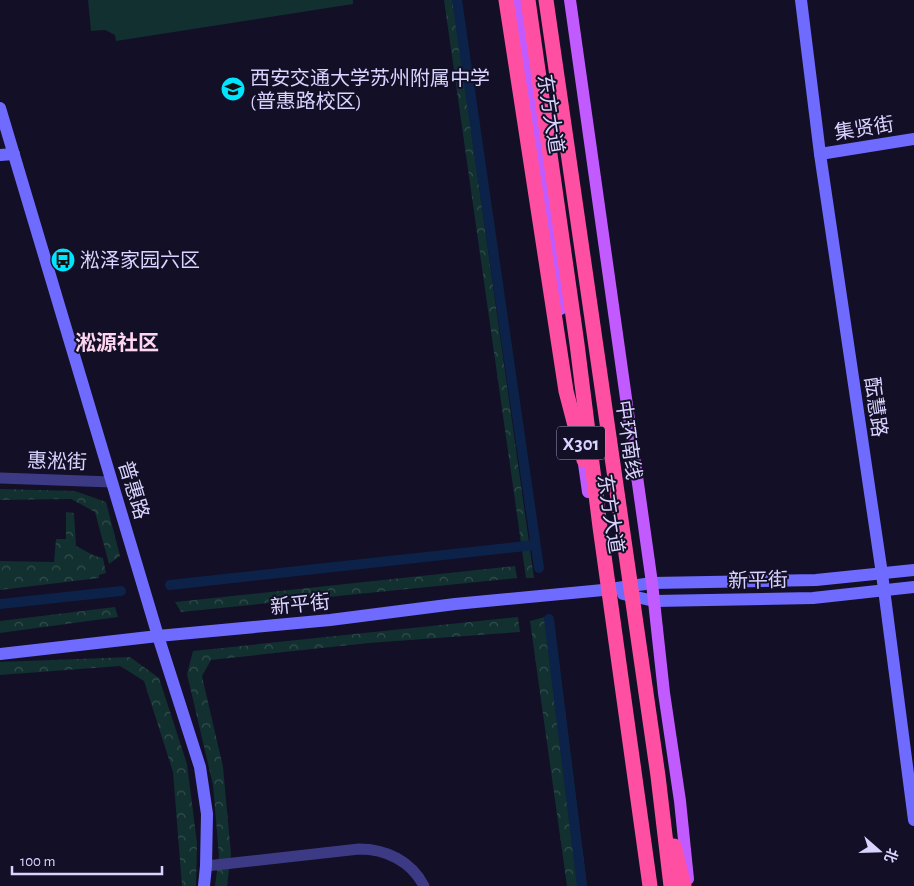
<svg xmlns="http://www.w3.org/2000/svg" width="914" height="886" viewBox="0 0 914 886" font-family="'Alegreya Sans','Noto Sans SC',sans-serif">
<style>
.grass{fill:#12302f}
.forest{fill:url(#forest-crowns)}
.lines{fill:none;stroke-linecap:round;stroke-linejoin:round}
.canal{stroke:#0c2248;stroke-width:10}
.street{stroke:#3d3a85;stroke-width:11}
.secondary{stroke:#6f6bff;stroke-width:12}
.primary{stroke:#c25bff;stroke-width:12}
.highway{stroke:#ff4fa3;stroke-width:15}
.labels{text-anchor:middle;stroke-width:4;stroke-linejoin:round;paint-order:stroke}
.shield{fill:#130f26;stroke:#9e99be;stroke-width:1}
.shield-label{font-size:19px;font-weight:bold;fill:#d9d4ff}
.poi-label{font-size:20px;fill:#d9d4ff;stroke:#130f26;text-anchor:start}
.street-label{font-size:20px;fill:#d9d4ff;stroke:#130f26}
.neighbourhood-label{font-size:21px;font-weight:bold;fill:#ffd6f0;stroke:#130f26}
</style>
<defs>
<pattern id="forest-crowns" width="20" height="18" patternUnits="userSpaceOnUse" patternTransform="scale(1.25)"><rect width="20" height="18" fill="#12302f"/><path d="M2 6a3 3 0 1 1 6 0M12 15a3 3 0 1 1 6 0" fill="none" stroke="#344d4e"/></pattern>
</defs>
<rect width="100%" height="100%" fill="#130f26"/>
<!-- grass -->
<polygon class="grass" points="88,0 353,0 353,4 116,41 115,35 105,30 91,31"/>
<!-- forest -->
<g class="forest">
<polygon points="444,0 453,0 534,578 526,578"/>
<polygon points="0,489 75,491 106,502 120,556 109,564 95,512 71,499 0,500"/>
<polygon points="66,512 74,513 76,546 95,556 103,558 106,573 99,575 99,578 0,590 0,561 54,562 56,539 66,539"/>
<polygon points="515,566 517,578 181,612 175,602"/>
<polygon points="115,607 118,617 0,633 0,621"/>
<polygon points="548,616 559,663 587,886 567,886 530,621"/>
<polygon points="518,617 520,632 369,643 211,660 202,676 223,767 231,854 227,886 215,886 219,856 213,785 187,674 193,651"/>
<polygon points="130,657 159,678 187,764 197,843 196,886 182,886 173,772 144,681 120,666 0,675 0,662"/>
</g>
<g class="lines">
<!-- canal -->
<g class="canal">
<polyline points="457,0 539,568"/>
<polyline points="170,585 535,545"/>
<polyline points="0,604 121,591"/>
<polyline points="549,619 582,886"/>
</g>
<!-- street -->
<g class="street">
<polyline points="0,478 112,482"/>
<path d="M206 866 359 849C386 849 411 861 424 886"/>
</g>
<!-- secondary -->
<g class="secondary">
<polyline points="801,0 820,154 882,574 914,820"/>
<polyline points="0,108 158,636 200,767 207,814 206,866 204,886"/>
<polyline points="820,154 914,139"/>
<polyline points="0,155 14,154"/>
<polyline points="623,594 654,601 813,598 914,587"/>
<polyline points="0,654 158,636 330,620 455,604 603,590 652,583 816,580 914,570"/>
</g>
<!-- primary -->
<g class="primary">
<polyline points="515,0 561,309"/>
<polyline points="570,0 652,583 664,693 680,801 688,879"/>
<polyline points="582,450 588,492"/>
</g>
<!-- highway -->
<g class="highway">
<polyline points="506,0 566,391 584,460"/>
<polyline points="528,0 577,344 600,527 650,886"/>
<polyline points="546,0 658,776 671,886"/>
<polyline points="674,846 684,886"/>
</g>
</g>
<!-- icons -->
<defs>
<symbol id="school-disc" viewBox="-11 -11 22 22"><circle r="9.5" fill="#00e5ff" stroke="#130f26"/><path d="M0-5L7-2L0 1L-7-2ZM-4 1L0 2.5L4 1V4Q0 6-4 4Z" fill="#111"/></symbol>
<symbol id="bus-disc" viewBox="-11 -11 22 22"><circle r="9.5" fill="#00e5ff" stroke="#130f26"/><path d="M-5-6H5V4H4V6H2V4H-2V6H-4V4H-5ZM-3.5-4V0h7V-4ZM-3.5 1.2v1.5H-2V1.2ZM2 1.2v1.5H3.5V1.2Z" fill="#111"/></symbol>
</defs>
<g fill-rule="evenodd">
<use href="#school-disc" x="219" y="75" width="28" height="28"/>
<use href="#bus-disc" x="49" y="246" width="28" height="28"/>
</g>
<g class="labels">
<!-- shield labels -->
<rect class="shield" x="557" y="426.5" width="48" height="33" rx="4"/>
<g class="shield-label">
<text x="581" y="450">X301</text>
</g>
<!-- poi labels -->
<g class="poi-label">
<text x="250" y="85">西安交通大学苏州附属中学<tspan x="250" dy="23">(普惠路校区)</tspan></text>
<text x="80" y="267">淞泽家园六区</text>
</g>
<!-- street labels -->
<g class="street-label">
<text transform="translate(551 114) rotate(81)" y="7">东方大道</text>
<text transform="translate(864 128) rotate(-9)" y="7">集贤街</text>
<text transform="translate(876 407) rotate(82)" y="7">酝慧路</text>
<text transform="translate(629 440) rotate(82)" y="7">中环南线</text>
<text transform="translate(57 461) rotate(2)" y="7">惠淞街</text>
<text transform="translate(134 490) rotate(73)" y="7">普惠路</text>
<text transform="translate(611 514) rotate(81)" y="7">东方大道</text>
<text transform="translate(758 580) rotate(-1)" y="7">新平街</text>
<text transform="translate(300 604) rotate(-6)" y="7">新平街</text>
</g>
<!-- neighbourhood labels -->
<g class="neighbourhood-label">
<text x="117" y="350">淞源社区</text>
</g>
</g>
<!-- north arrow -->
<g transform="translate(879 851) rotate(110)" stroke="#130f26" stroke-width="4" paint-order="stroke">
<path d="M0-4L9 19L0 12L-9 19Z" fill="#d9d4ff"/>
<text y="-8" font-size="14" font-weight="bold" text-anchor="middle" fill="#d9d4ff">北</text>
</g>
<!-- scale -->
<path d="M12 866v8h150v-8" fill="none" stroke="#d9d4ff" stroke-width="2.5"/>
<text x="20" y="866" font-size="15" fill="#d9d4ff" stroke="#130f26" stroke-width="4" paint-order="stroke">100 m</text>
</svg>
